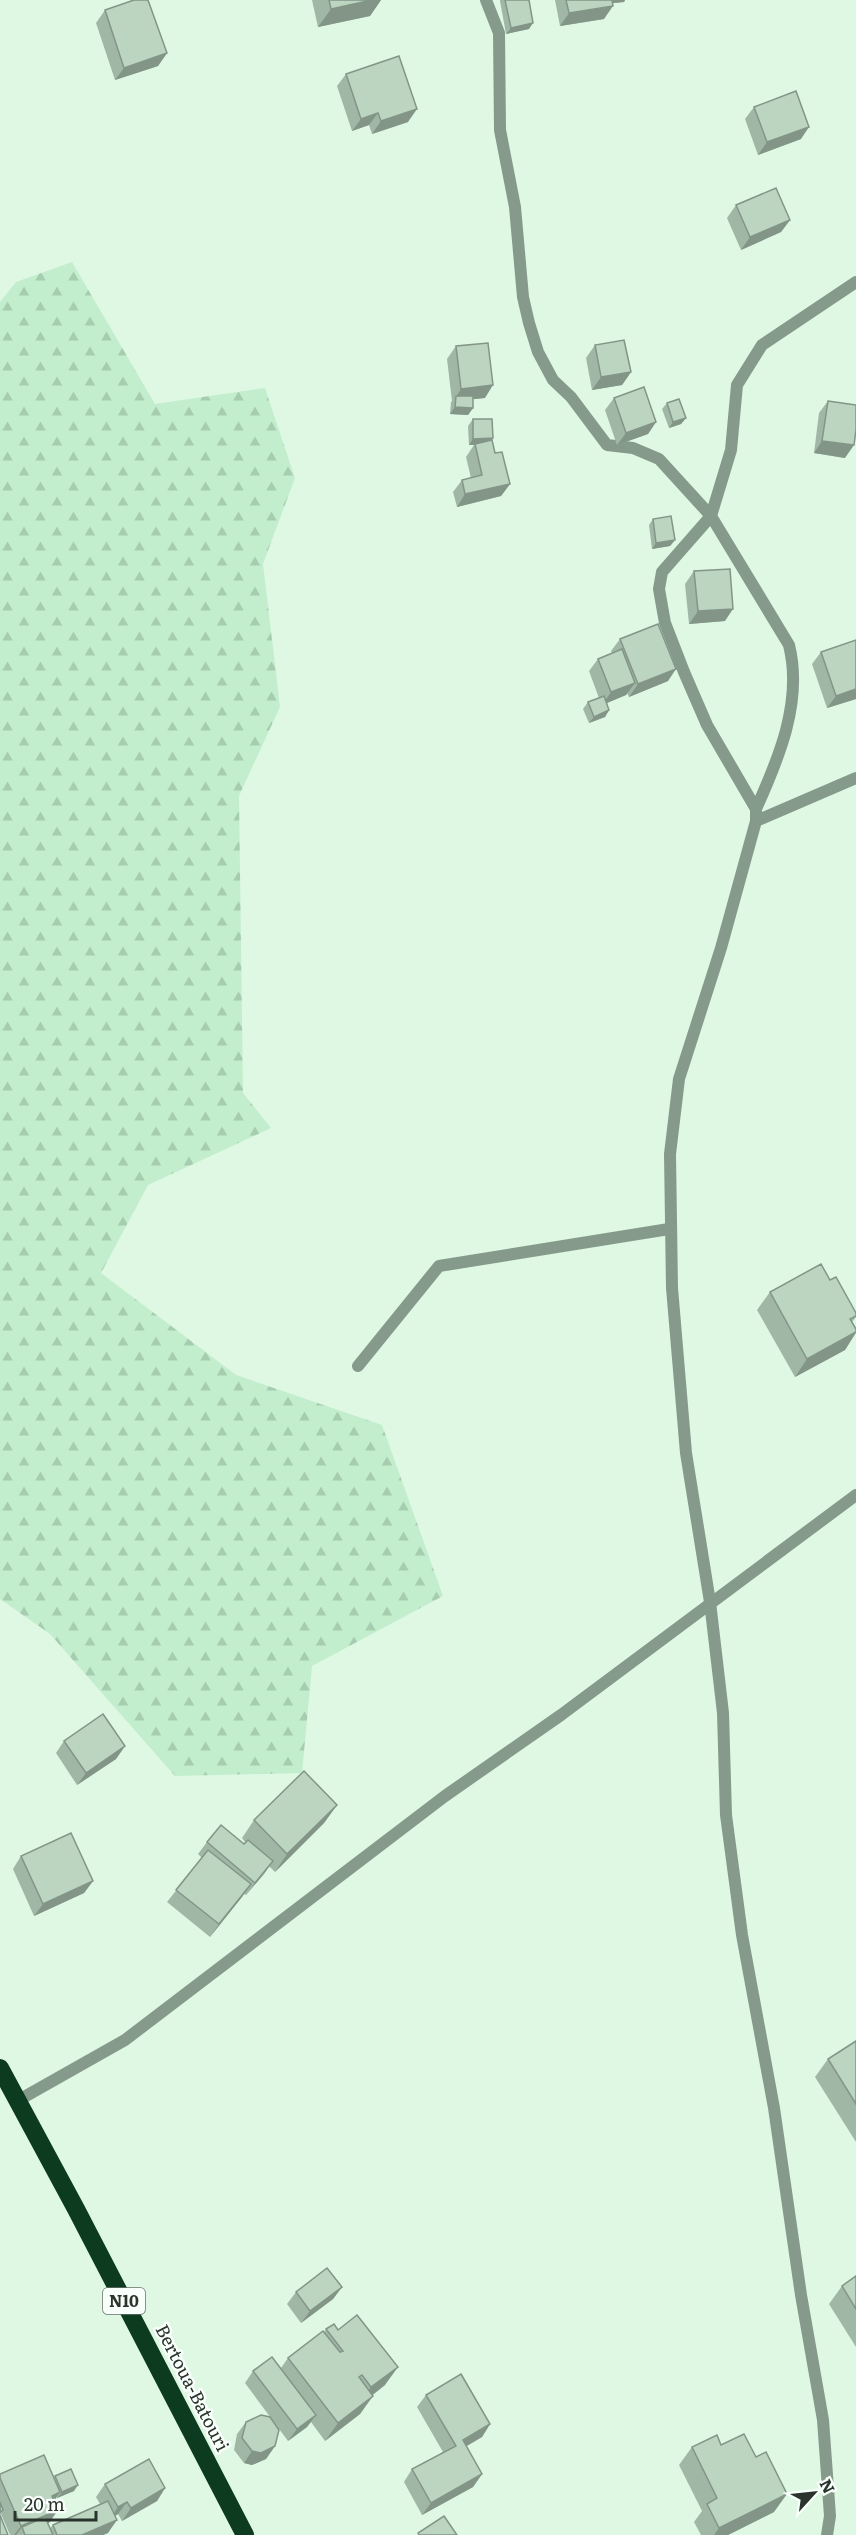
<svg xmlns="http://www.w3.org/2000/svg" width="856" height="2535" viewBox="0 0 856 2535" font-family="Literata,serif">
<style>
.forest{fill:url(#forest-firs)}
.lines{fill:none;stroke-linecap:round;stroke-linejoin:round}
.street{stroke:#869a8b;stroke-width:12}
.highway{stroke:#0d3b1f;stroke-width:18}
.wall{fill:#a1b7a6}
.shaded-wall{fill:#839587}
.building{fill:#bbd5c1;stroke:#839587;stroke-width:1.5}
.labels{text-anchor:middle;stroke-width:5;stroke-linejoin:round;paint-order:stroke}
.shield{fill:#f9fffb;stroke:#68716a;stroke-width:1.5}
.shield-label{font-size:16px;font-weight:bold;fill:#2a342c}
.street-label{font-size:18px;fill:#2a342c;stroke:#f9fffb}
</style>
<defs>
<pattern id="forest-firs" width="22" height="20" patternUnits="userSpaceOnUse" patternTransform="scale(1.5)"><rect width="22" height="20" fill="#c2eecd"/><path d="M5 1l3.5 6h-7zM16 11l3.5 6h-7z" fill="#a7cdb0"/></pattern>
</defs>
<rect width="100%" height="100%" fill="#def8e4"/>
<!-- forest -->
<polygon class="forest" points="72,262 155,404 265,388 295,478 263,564 280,707 239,796 243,1093 271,1128 148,1185 101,1273 236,1375 382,1425 443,1596 312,1666 302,1773 175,1776 50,1634 0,1599 0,302 16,282"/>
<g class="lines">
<!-- street -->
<g class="street">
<path d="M486 0 499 33 500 130 515 207 523 297 529 323 538 352 553 380 571 397 607 445 633 448 659 459 711 516 789 645C803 701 779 758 756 809"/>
<polyline points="756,821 856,778"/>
<polyline points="358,1366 439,1266 669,1229"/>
<polyline points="17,2101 125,2040 445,1796 561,1715 856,1495"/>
<polyline points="827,2535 830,2516 823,2420 801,2295 774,2108 742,1935 726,1815 723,1713 710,1602 686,1453 672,1288 670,1154 679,1079 721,948 756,821 756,809 707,725 684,672 665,623 659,589 662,572 711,516 731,450 737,385 762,345 856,282"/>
</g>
<!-- highway -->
<polyline class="highway" points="0,2068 76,2209 245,2535"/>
</g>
<!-- wall -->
<g class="wall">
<polygon points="312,0 381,0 370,16 318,27"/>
<polygon points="500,0 529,0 529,29 506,34 500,1"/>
<polygon points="555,0 625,0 624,2 612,3 604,19 560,26"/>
<polygon points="105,10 167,53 158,66 115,80 96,23"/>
<polygon points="346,74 408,122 372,134 369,125 352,131 337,86"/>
<polygon points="754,107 801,139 758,155 745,119"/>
<polygon points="736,205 790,220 781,232 741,250 727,218"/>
<polygon points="595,345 631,372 622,385 592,390 586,358"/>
<polygon points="456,346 485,398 473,399 473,408 468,415 450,414 451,402 452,401 447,359"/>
<polygon points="614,398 656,422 648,434 617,445 605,410"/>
<polygon points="828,401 845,458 814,453 819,413"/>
<polygon points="667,403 686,418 681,424 669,428 662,409"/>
<polygon points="473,419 493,438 491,440 495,453 510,484 501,496 457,507 453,492 462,480 471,478 466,457 474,445 469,445 468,426"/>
<polygon points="653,519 675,540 670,546 652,549 649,525"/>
<polygon points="694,571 725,621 689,624 685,584"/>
<polygon points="620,639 668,681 629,697 627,693 626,695 607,703 609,710 605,717 589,723 583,709 588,702 599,698 589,671 598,659 612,653 611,651"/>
<polygon points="821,652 856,699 827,708 812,664"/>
<polygon points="830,1280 856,1313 856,1317 852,1322 856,1329 856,1333 845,1350 795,1377 757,1310 770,1292"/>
<polygon points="64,1741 125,1746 116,1759 77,1785 56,1753"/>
<polygon points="337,1805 324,1823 275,1872 269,1866 246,1895 244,1894 210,1937 167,1902 202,1858 198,1854 207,1842 244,1844 245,1842 242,1838 254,1820"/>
<polygon points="21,1856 93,1881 84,1893 34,1916 13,1869"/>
<polygon points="856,2041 856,2142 815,2077 828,2059"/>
<polygon points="856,2276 856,2347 829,2304 842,2286"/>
<polygon points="342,2287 333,2299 301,2323 287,2304 296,2292"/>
<polygon points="326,2329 385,2385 373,2395 360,2414 325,2441 311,2422 307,2427 288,2441 245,2383 253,2371 281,2368 288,2358 324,2332"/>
<polygon points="426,2395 490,2424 482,2437 466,2446 482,2474 473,2487 422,2515 404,2482 412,2469 443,2452 417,2407"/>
<polygon points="246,2422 275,2446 266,2459 252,2465 244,2463 234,2450 237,2434"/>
<polygon points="721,2445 774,2512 728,2535 701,2535 694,2522 702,2511 679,2465 692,2447"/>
<polygon points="0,2474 53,2478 55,2476 74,2491 57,2498 57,2497 54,2501 58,2510 48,2523 50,2528 53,2525 100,2504 96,2497 105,2484 165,2488 157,2501 122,2521 118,2514 115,2516 108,2533 103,2535 10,2535 1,2514 0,2515"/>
</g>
<!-- shaded-wall -->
<g class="shaded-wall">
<polygon points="368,0 381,0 370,16 318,27 331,9"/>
<polygon points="607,0 625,0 624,2 604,4"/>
<polygon points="613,6 604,19 560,26 569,13"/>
<polygon points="533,23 529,29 506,34 511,28"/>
<polygon points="167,53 158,66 115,80 124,68"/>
<polygon points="417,109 408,122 372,134 381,121"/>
<polygon points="378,113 369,125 352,131 361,119"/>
<polygon points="809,127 801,139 758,155 767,142"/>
<polygon points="790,220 781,232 741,250 750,237"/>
<polygon points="631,372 622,385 592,390 601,377"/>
<polygon points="493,385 485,398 455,401 456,397 461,389"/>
<polygon points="455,407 473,408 468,415 450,414"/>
<polygon points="686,418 681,424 669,428 673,422"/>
<polygon points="656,422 648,434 617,445 626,433"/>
<polygon points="493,438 488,445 469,445 473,439"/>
<polygon points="822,441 854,445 845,458 814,453"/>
<polygon points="510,484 501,496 457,507 465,494"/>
<polygon points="675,540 670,546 652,549 656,543"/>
<polygon points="733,609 725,621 689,624 698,611"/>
<polygon points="676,669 668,681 629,697 638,684"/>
<polygon points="635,683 626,695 602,705 611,692"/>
<polygon points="856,689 856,699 827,708 836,696"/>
<polygon points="609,710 605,717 589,723 594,717"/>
<polygon points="856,1332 845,1350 795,1377 807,1359"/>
<polygon points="125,1746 116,1759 77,1785 86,1773"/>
<polygon points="337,1805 324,1823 275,1872 287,1854"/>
<polygon points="273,1861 264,1874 246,1895 255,1883"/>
<polygon points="93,1881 84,1893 34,1916 43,1904"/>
<polygon points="251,1884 242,1897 210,1937 219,1924"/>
<polygon points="342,2287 333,2299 301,2323 310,2311"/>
<polygon points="398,2367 385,2385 359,2405 371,2387"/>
<polygon points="373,2396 360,2414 325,2441 338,2423"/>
<polygon points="316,2415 307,2427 288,2441 297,2429"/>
<polygon points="490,2424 482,2437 455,2453 463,2440"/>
<polygon points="275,2446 266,2459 252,2465 244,2463 252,2451"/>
<polygon points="482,2474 473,2487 422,2515 431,2503"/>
<polygon points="78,2485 74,2491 57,2498 62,2492"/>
<polygon points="165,2488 157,2501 122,2521 131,2508"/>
<polygon points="60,2492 51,2505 52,2496"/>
<polygon points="787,2494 774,2512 728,2535 714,2535 719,2528"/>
<polygon points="127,2502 118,2514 109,2520 118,2507"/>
<polygon points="58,2510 49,2523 24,2533 22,2527 16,2535 14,2535 21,2526"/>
<polygon points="117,2520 108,2533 103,2535 82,2535"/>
</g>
<!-- building -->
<g class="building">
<polygon points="134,0 148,0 167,53 124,68 105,10"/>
<polygon points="329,0 372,0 331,9"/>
<polygon points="505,0 529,0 533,23 511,28"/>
<polygon points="566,0 612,0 613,6 569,13"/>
<polygon points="399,56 417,109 381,121 378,113 361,119 346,74"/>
<polygon points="796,91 809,127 767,142 754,107"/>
<polygon points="776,188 790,220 750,237 736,205"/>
<polygon points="624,340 631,372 601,377 595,345"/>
<polygon points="488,343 493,385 461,389 456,346"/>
<polygon points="644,387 656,422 626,433 614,398"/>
<polygon points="456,396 473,396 473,408 455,407"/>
<polygon points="679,399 686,418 673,422 667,403"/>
<polygon points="828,401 856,405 856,430 854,445 822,441"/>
<polygon points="473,419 492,419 493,438 473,439"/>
<polygon points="492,440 495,453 502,452 510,484 465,494 462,480 482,475 475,444"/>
<polygon points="671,516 675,540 656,543 653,519"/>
<polygon points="730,569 733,609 698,611 694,571"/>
<polygon points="658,624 676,669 638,684 620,639"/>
<polygon points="856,640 856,689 836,696 821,652"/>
<polygon points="622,649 635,683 611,692 598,659"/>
<polygon points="604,696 609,710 594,717 588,702"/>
<polygon points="821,1264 830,1280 836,1277 856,1313 856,1316 850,1319 856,1329 856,1332 807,1359 770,1292"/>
<polygon points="103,1714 125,1746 86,1773 64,1741"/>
<polygon points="304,1771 337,1805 287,1854 254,1820"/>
<polygon points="221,1825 244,1844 248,1840 273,1861 255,1883 207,1842"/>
<polygon points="71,1833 93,1881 43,1904 21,1856"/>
<polygon points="208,1850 251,1884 219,1924 176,1890"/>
<polygon points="856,2041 856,2104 828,2059"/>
<polygon points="327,2268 342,2287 310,2311 296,2292"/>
<polygon points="856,2276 856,2309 842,2286"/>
<polygon points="357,2315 398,2367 371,2387 362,2375 359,2377 373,2396 338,2423 288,2358 323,2331 340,2352 343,2351 326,2329 334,2324 338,2330"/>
<polygon points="272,2357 316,2415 297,2429 253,2371"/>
<polygon points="461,2374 490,2424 463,2440 482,2474 431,2503 412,2469 456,2446 426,2395"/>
<polygon points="261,2415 270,2417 279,2430 275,2446 261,2453 252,2451 242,2438 246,2422"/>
<polygon points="744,2434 756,2457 766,2452 787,2494 719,2528 707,2504 717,2498 692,2447 717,2435 721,2445"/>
<polygon points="44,2455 60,2492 52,2496 58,2510 21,2526 0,2478 0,2474"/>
<polygon points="149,2459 165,2488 131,2508 127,2502 118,2507 105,2484"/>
<polygon points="71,2469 78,2485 62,2492 55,2476"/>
<polygon points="108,2501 117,2520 82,2535 57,2535 53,2525"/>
<polygon points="0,2502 3,2510 0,2512"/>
<polygon points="0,2515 8,2535 0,2535"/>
<polygon points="444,2516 457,2535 419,2535 418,2533"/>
<polygon points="45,2517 53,2535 25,2535 22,2527"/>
</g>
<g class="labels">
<!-- shield labels -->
<rect class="shield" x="103" y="2288" width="42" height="26" rx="4.5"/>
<g class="shield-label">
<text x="124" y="2307">N10</text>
</g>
<!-- street labels -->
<g class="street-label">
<text transform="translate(192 2388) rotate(63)" y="6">Bertoua-Batouri</text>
</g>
</g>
<!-- north arrow -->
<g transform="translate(814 2493) rotate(63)" stroke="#f9fffb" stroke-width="4.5" paint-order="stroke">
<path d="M0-4.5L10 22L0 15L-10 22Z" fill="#2a342c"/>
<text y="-9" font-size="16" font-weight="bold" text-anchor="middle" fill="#2a342c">N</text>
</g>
<!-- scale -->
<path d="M15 2511v9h81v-9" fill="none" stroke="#2a342c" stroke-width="3"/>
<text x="24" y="2511" font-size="18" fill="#2a342c" stroke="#f9fffb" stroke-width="4.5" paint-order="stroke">20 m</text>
</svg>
